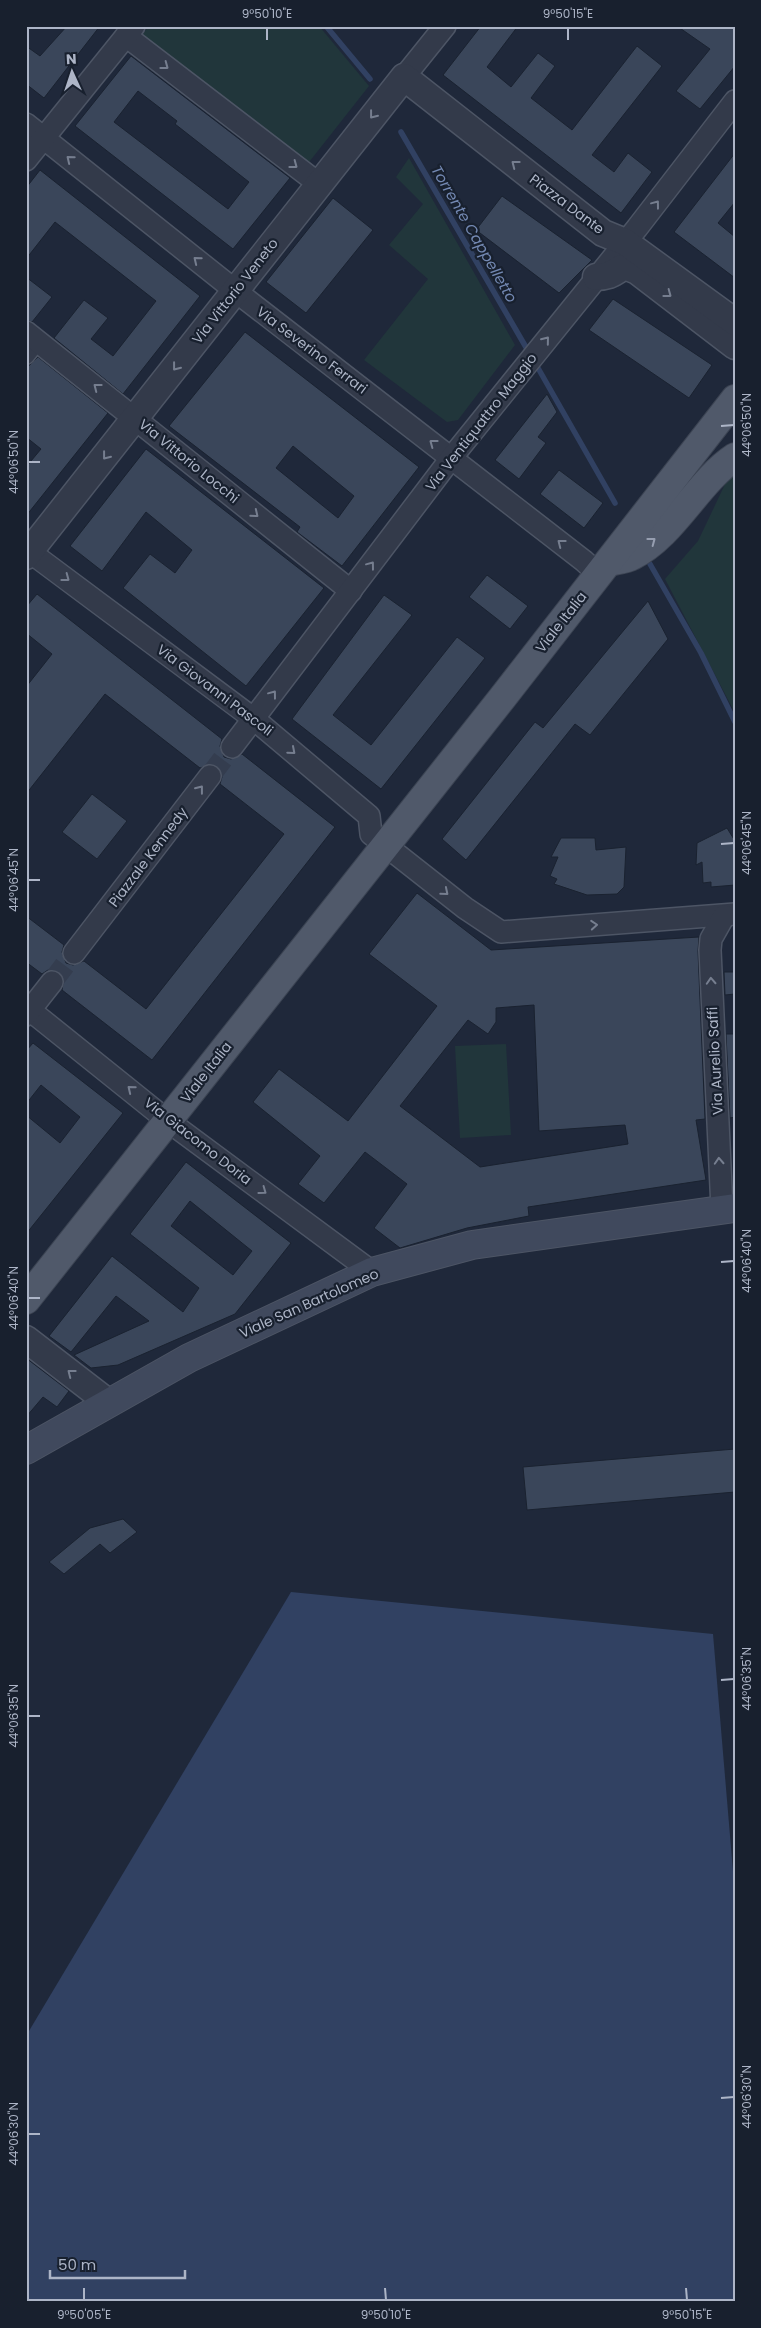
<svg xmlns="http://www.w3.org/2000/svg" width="761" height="2328" viewBox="0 0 761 2328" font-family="Poppins,sans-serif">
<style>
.green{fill:#21363b}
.water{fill:#314162}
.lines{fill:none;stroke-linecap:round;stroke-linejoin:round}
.stream{stroke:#314162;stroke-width:5.5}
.building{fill:#3a465a;stroke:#1a2230;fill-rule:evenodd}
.minor-tunnel{stroke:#343d4f;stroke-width:21;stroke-dasharray:21 11;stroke-linecap:butt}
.pedestrian-casing{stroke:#4d5565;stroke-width:19}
.minor-casing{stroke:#4d5565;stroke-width:24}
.tertiary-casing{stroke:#4d5565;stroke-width:29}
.secondary-casing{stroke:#4d5565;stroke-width:30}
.primary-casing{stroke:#3c4453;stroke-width:30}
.pedestrian{stroke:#333a4a;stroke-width:16}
.minor{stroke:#333a4a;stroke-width:21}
.tertiary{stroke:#333a4a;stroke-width:26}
.secondary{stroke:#40495d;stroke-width:28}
.primary{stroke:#50596a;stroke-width:28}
.oneway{stroke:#767e8f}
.oneway2{stroke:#969eb0}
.ticks{fill:none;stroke:#adb5c7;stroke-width:2}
.labels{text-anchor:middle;stroke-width:4.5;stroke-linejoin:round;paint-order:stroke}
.street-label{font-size:14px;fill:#adb5c7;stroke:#18202e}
.water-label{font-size:15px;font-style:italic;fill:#7388b2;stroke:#18202e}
.neatline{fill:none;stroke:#adb5c7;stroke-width:2}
.ticks-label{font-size:12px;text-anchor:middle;fill:#adb5c7}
</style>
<rect width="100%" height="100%" fill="#1f283a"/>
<!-- green -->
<g class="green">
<polygon points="149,26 319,26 369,86 306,166 142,35"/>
<polygon points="409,158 515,345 458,420 447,422 364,360 428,279 389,245 423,204 396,177"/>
<polygon points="735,473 735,713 665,579 698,541 727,480"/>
<polygon points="506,1044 511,1135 460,1138 455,1046"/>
</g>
<!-- water -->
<polygon class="water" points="291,1592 713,1634 735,1895 735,2302 26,2302 26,2036"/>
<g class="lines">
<!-- stream -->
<g class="stream">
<polyline points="326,26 370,79"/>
<polyline points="401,132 527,349"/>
<polyline points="538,368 615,503"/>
<polyline points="650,564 701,653 735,722"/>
</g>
</g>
<!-- building -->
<g class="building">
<polygon points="67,26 100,26 44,98 26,84 26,46 40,56"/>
<polygon points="481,26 518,26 487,67 511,87 538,53 555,66 531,98 572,130 637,46 662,66 592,155 614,172 628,153 652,172 621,213 443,75"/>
<polygon points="677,26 735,26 735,66 700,109 676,91 710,49"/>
<path d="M131 56 290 178 233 249 75 126ZM138 91 177 121 175 124 249 182 228 209 114 122Z"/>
<polygon points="735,153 735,202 718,223 735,237 735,278 674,232"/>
<polygon points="40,170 200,296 123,394 54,338 84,300 108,318 91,339 113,356 156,301 55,222 26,259 26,188"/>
<polygon points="502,196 592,260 559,293 476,230"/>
<polygon points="333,198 373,230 306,313 266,282"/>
<polygon points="26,277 52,297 32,322 26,320"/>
<polygon points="613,299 712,365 689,398 589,330"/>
<path d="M245 332 419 467 342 566 297 532 300 527 169 426ZM293 446 354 496 338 518 276 468Z"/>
<polygon points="38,357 108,413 26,516 26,467 41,449 26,437 26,366 30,365"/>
<polygon points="547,394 557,412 538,437 546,443 519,479 495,460"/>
<polygon points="146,449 324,588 246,686 123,588 150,554 175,573 192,550 146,512 102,571 70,546"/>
<polygon points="559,470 603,503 584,528 540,494"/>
<polygon points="487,575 528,606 510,629 469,597"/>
<polygon points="37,594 222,739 220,746 224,757 231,759 242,754 335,827 152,1060 62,990 64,978 59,972 48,970 42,974 26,962 26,916 64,945 62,952 66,963 73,965 84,961 146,1009 284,834 220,784 222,777 218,766 211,764 200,768 105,694 26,794 26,687 52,654 26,633 26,607"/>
<polygon points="384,595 412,615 333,715 371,745 457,637 485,658 381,789 292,719"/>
<polygon points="648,601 668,639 590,735 575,724 466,860 442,839 535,722 543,728"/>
<polygon points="92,794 127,821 97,859 62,832"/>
<polygon points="727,828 735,841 735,885 711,887 711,882 703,883 702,862 696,865 697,843"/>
<polygon points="561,838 595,838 596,850 626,847 624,887 617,894 587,895 554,884 557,879 550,876 558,857 551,857"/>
<path d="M417 893 491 950 699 937 698 951 705 1119 696 1120 706 1180 528 1207 529 1216 467 1228 400 1248 374 1228 407 1184 365 1152 324 1203 298 1184 320 1156 253 1102 279 1069 348 1121 437 1006 369 954ZM534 1005 539 1131 625 1125 628 1144 480 1167 400 1106 468 1020 488 1034 496 1022V1008Z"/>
<polygon points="724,972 735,972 735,994 725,995"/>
<polygon points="726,1034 735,1034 735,1117 730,1118"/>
<polygon points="33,1043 123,1113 26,1234 26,1115 60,1143 80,1117 41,1085 26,1104 26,1051"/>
<path d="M186 1162 291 1243 235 1314 118 1365 91 1368 74 1355 149 1321 116 1296 71 1352 49 1336 112 1256 183 1312 199 1288 130 1234ZM190 1201 252 1251 233 1275 171 1226Z"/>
<polygon points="26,1358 69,1391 57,1407 43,1397 26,1417"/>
<polygon points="735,1449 735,1492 527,1510 523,1467"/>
<polygon points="123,1519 137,1532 110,1553 100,1544 64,1574 49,1562 90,1528"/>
</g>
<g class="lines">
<!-- minor-tunnel -->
<g class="minor-tunnel">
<polyline points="210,776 232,747"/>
<polyline points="52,982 74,953"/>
</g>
<defs>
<polyline id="pedestrian" points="26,356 38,341"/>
<g id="minor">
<polyline points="126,36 319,184"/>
<polyline points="404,77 445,26"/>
<polyline points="26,124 247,300 584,561 598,574"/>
<polyline points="26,160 134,26"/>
<polyline points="26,332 351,591"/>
<polyline points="26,549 254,719 369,816 371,834 465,908 501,932 735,914"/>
<polyline points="232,747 452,457 637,228 735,101"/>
<polyline points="74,953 210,776"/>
<polyline points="26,1007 168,1121 372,1272"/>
<polyline points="26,1015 52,982"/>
<polyline points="722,1209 710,950 711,939 724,916"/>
</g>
<g id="tertiary">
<path d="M596 277C600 277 606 276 609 275 623 269 620 263 637 271L735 346"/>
<polyline points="26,556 404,77 603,233 625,242 735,322"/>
<polyline points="26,1339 109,1403"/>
</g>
<polyline id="secondary" points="26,1450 189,1358 372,1272 472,1245 735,1208"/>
<g id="primary">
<path d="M613 561C619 560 627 559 632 556 674 535 697 482 735 457"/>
<polyline points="26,1300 503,697 735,399"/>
</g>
</defs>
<!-- pedestrian casing -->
<use href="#pedestrian" class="pedestrian-casing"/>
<!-- minor casing -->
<use href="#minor" class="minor-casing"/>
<!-- tertiary casing -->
<use href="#tertiary" class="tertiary-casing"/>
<!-- secondary casing -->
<use href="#secondary" class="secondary-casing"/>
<!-- primary casing -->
<use href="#primary" class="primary-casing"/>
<!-- pedestrian -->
<use href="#pedestrian" class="pedestrian"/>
<!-- minor -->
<use href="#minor" class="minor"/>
<!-- tertiary -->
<use href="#tertiary" class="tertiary"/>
<!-- secondary -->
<use href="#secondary" class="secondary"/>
<!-- primary -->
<use href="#primary" class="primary"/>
</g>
<!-- one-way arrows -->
<defs><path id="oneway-chevron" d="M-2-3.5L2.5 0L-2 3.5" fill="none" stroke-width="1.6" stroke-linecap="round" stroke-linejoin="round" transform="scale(1.25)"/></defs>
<g class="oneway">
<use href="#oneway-chevron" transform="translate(165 66) rotate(37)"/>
<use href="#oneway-chevron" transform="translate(373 115) rotate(128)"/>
<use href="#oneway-chevron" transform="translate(70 159) rotate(-141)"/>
<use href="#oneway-chevron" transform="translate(515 164) rotate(-142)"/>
<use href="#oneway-chevron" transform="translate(294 165) rotate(37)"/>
<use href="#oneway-chevron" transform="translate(656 204) rotate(-53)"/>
<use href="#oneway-chevron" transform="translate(197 260) rotate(-141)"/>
<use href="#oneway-chevron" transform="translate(668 294) rotate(37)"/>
<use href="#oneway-chevron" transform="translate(546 340) rotate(-51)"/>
<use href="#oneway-chevron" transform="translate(176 367) rotate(128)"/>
<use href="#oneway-chevron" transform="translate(97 387) rotate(-142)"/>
<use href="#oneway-chevron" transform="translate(433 443) rotate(-143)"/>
<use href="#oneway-chevron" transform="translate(106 456) rotate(128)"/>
<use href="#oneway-chevron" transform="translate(255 514) rotate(39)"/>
<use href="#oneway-chevron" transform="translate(561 543) rotate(-142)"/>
<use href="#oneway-chevron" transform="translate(371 565) rotate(-53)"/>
<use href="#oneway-chevron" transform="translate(66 578) rotate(37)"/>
<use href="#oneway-chevron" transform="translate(273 694) rotate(-53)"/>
<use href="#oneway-chevron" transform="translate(292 751) rotate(41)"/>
<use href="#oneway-chevron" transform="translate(200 789) rotate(-52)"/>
<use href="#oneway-chevron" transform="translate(445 892) rotate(40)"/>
<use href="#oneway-chevron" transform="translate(594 925) rotate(-4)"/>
<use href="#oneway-chevron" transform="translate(711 981) rotate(-93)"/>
<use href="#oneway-chevron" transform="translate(131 1089) rotate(-141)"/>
<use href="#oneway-chevron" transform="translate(719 1161) rotate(-93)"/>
<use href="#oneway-chevron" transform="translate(263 1191) rotate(36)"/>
<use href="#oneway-chevron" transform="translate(71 1373) rotate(-142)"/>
</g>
<use class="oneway2" href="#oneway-chevron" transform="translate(652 541) rotate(-37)"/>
<!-- ticks -->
<path class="ticks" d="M267 28V40M568 28V40M721 426 734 425M28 462H40M721 844 734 843M28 880H40M721 1262 734 1261M28 1298H40M721 1680 734 1679M28 1716H40M721 2098 734 2097M28 2134H40M84 2288V2300M385 2288 386 2300M686 2288 687 2300"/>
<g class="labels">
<!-- street labels -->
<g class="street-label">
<text transform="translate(567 204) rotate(37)" y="5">Piazza Dante</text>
<text transform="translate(235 291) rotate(-52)" y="5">Via Vittorio Veneto</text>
<text transform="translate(312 350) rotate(37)" y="5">Via Severino Ferrari</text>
<text transform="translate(481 422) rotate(-52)" y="5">Via Ventiquattro Maggio</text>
<text transform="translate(189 461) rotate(39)" y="5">Via Vittorio Locchi</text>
<text transform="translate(561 622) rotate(-52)" y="5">Viale Italia</text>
<text transform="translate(215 690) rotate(37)" y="5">Via Giovanni Pascoli</text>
<text transform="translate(148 857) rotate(-53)" y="5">Piazzale Kennedy</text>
<text transform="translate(715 1061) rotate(-93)" y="5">Via Aurelio Saffi</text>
<text transform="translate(206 1072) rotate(-52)" y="5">Viale Italia</text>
<text transform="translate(198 1141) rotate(38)" y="5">Via Giacomo Doria</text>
<text transform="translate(309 1303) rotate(-24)" y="5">Viale San Bartolomeo</text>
</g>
<!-- water labels -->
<g class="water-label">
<text transform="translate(474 234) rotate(60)" y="5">Torrente Cappelletto</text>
</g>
</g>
<!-- border -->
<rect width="761" height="2328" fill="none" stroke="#18202e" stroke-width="55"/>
<!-- north arrow -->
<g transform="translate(72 72) rotate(357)" stroke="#18202e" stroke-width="4" paint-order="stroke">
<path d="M0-4L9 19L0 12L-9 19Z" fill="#adb5c7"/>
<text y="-8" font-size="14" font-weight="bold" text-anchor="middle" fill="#adb5c7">N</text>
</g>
<!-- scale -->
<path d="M50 2270v8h135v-8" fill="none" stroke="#adb5c7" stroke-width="2.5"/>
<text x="58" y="2270" font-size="15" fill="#adb5c7" stroke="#18202e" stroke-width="4" paint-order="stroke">50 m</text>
<rect x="28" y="28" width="706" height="2272" class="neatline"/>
<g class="ticks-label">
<text x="267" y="18">9°50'10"E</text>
<text x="568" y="18">9°50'15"E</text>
<text transform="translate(747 425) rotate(-90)" y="4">44°06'50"N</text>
<text transform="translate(14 462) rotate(-90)" y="4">44°06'50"N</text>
<text transform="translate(747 843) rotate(-90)" y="4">44°06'45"N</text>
<text transform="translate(14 880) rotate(-90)" y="4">44°06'45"N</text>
<text transform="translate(747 1261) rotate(-90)" y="4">44°06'40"N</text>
<text transform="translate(14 1298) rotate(-90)" y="4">44°06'40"N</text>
<text transform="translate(747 1679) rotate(-90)" y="4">44°06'35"N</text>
<text transform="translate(14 1716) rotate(-90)" y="4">44°06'35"N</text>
<text transform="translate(747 2097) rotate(-90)" y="4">44°06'30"N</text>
<text transform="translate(14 2134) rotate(-90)" y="4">44°06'30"N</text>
<text x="84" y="2319">9°50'05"E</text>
<text x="386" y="2319">9°50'10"E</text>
<text x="687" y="2319">9°50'15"E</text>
</g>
</svg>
